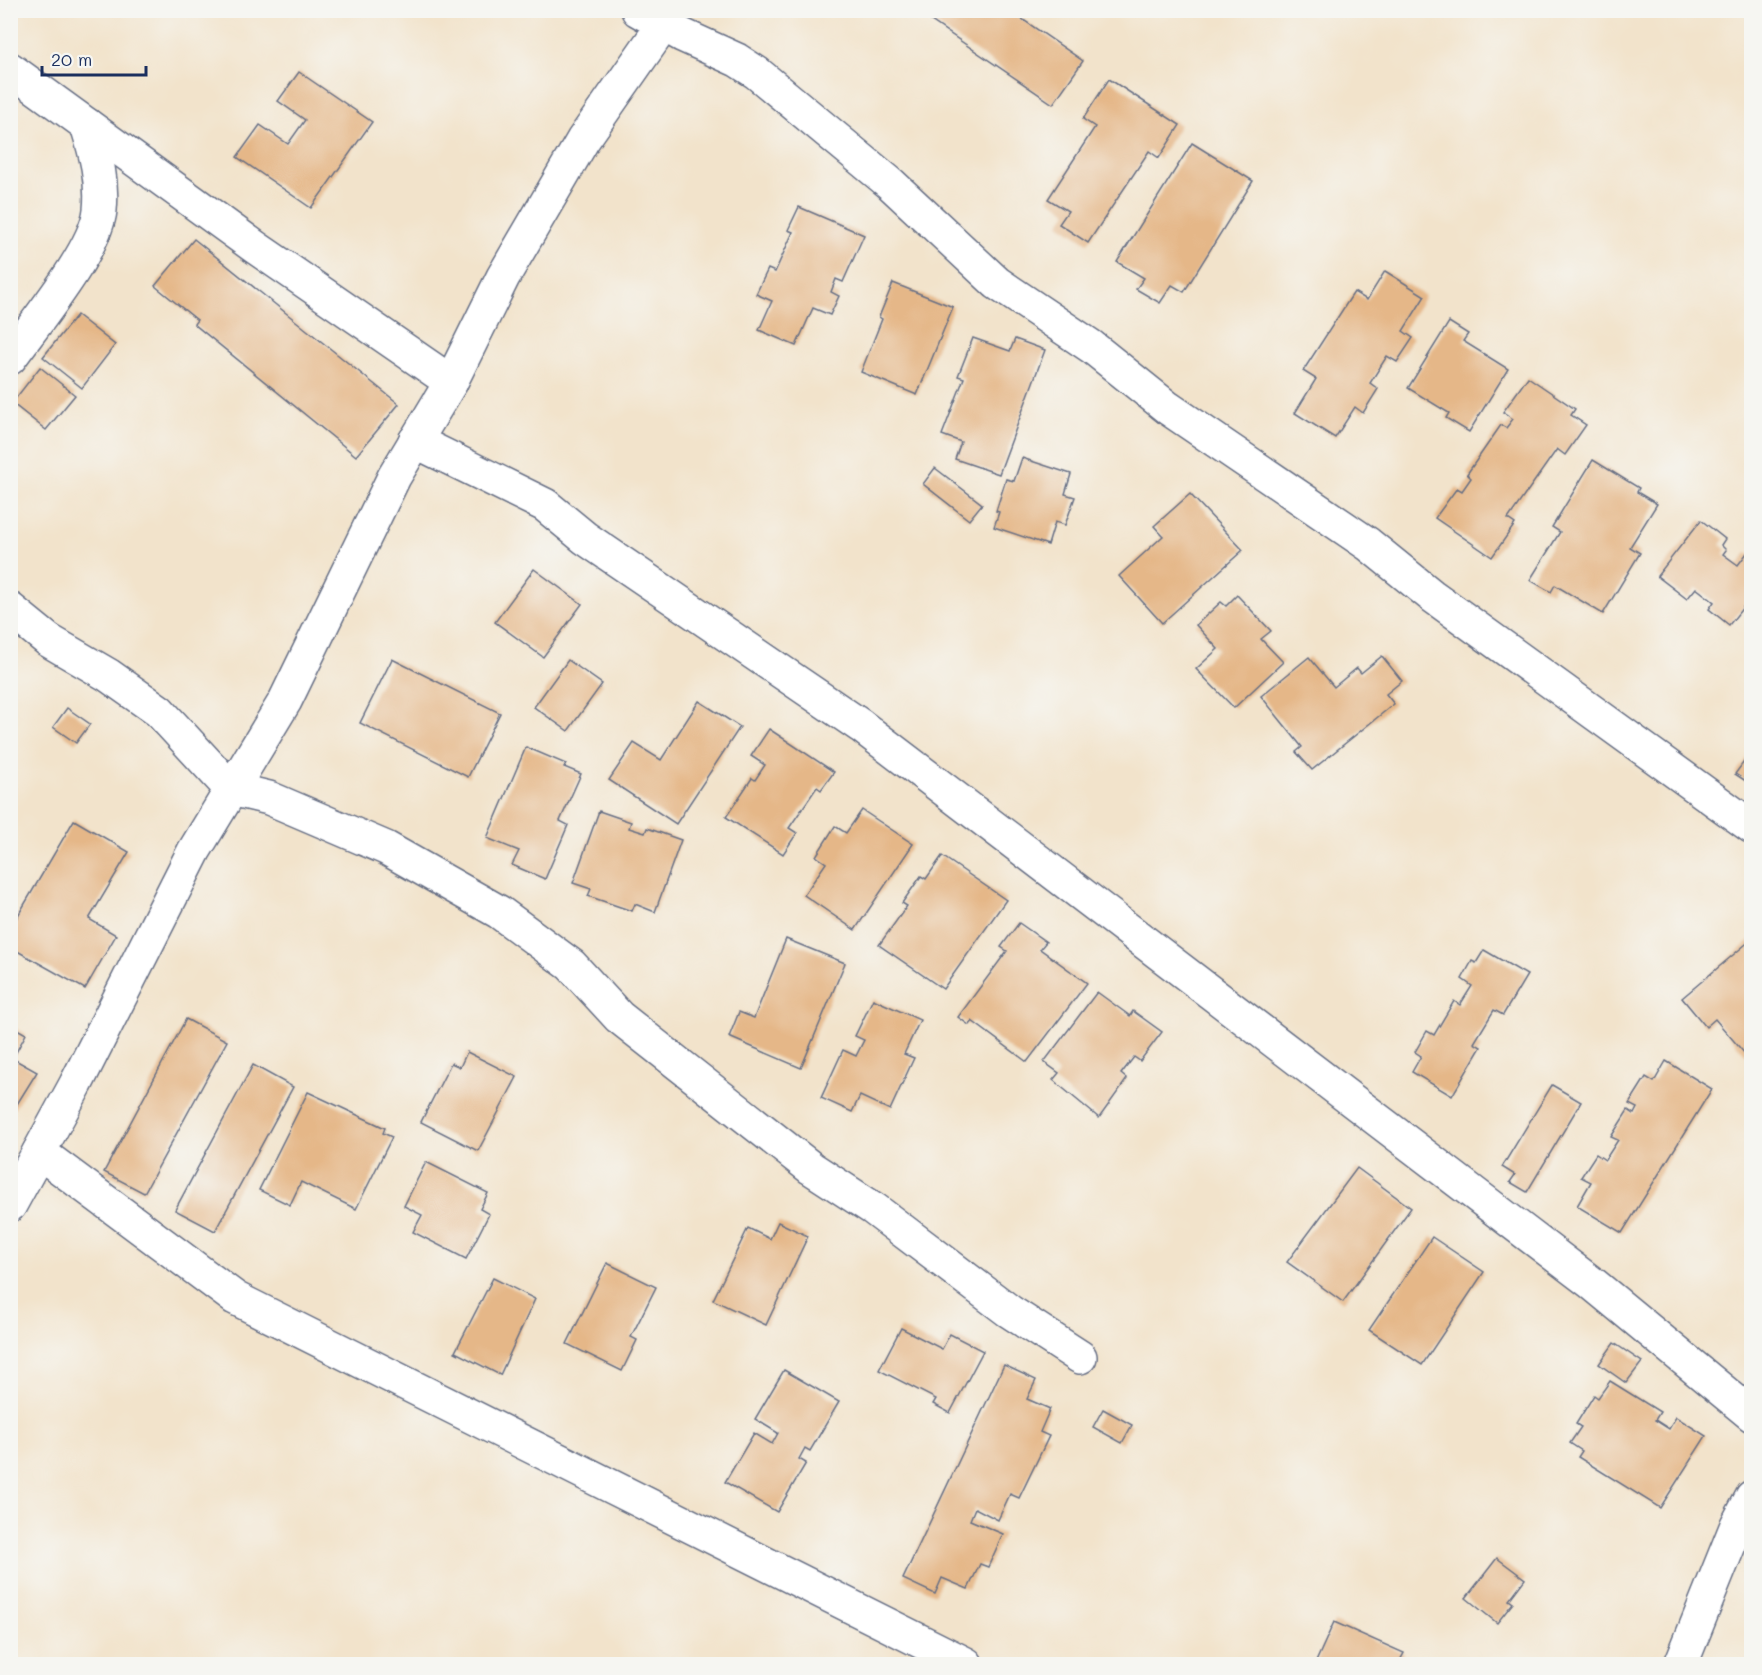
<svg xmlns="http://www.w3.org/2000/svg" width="1762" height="1675" viewBox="0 0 1762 1675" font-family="Mali,sans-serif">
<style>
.building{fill:#e5b788}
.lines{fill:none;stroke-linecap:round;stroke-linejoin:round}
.street-casing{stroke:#666e84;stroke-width:36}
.street{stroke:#fff;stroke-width:33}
</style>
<rect width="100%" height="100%" fill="#f6f6f2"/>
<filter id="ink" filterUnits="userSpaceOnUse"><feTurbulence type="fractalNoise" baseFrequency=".0167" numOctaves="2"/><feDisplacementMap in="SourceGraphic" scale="12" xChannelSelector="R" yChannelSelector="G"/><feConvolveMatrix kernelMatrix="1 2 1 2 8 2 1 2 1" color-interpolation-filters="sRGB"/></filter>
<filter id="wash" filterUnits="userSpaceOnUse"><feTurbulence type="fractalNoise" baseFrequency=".008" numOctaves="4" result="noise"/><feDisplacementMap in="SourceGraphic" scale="24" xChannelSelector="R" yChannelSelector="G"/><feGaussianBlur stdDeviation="1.35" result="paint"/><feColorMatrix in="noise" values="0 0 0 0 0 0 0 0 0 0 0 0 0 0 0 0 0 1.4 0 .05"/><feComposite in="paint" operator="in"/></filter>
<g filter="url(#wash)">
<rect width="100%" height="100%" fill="#f2e3cb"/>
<g id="blocks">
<!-- building -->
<g class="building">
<polygon points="928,10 1009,10 1083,61 1053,104 924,16"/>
<polygon points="299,72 372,122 311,208 237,157 260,125 288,144 305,120 278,101"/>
<polygon points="1109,79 1180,125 1159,158 1149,151 1088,243 1059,224 1068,211 1048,199 1095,127 1083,119"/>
<polygon points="1192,143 1253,181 1184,292 1172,285 1160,303 1136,289 1144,278 1117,262"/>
<polygon points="799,207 864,235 843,282 836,279 831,292 839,296 830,315 813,308 796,346 759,330 772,301 756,294 768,269 775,272 793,232 788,230"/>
<polygon points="194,239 399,404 356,456 194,324 197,320 155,286"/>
<polygon points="1385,271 1425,296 1403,331 1413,338 1397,362 1387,356 1370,383 1378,389 1363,413 1355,407 1335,438 1295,413 1316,379 1303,371 1354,292 1367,300"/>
<polygon points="893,283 953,307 917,395 861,372 882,319 879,317"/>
<polygon points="77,315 115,345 82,388 43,357"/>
<polygon points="1449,322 1468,334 1463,341 1508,369 1469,432 1446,418 1449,413 1408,388"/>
<polygon points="973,338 1010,351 1015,339 1045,350 999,474 955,459 961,442 942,435 964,378 958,376"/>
<polygon points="40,367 75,395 46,430 12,403"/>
<polygon points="1528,377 1575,409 1571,415 1586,425 1565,455 1557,449 1508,519 1515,524 1492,557 1435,518 1457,488 1462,491 1471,478 1467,474 1501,425 1506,428 1513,419 1503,412"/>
<polygon points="1022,458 1071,474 1065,494 1075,497 1065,525 1055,522 1048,545 994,527 999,512 996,511 1006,479 1014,481"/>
<polygon points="1593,460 1639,488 1637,492 1657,504 1630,547 1640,553 1603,614 1555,585 1551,592 1530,580 1560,532 1552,527"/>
<polygon points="935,468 982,504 969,520 923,484"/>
<polygon points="1190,494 1243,550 1162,623 1119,576 1163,536 1154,526"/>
<polygon points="1701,520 1725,539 1721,545 1726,550 1723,554 1738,565 1747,553 1752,556 1752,596 1729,625 1709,609 1714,602 1696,588 1687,599 1657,576"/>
<polygon points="534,569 582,604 543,657 495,622"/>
<polygon points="1237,595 1271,631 1261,639 1283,662 1234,708 1196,669 1218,649 1196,625 1221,602 1226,606"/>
<polygon points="1382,656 1402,681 1386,694 1394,704 1312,770 1296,752 1302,747 1261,696 1309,657 1334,687 1357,668 1361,673"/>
<polygon points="392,659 500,713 468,777 360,723"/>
<polygon points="568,660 602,684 568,731 534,707"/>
<polygon points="699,701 740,727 676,824 609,780 634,743 661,760"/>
<polygon points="67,708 90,724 76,743 53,727"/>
<polygon points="769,729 834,772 821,790 817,787 789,828 797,833 783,854 726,817 752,778 755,780 765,765 751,756"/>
<polygon points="526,747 566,764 564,767 581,774 560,821 568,825 545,879 512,865 519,851 487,838"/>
<polygon points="1752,751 1752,785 1735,774"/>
<polygon points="862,810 913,844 855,930 804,895 826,863 816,856 835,826 846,833"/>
<polygon points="599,811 631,822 629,828 645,833 647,828 681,840 655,912 635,904 632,911 588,896 591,889 573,883"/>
<polygon points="74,820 129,852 89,919 116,935 85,989 10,947 10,929"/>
<polygon points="942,856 1006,900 943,989 879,945 907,906 902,903 921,876 926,879"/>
<polygon points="1019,923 1046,942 1040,949 1087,983 1027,1062 972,1021 969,1025 958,1017 1007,951 1001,947"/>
<polygon points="786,939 845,963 801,1068 729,1037 739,1012 754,1018"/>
<polygon points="1752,939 1752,1062 1715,1019 1706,1027 1682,998"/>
<polygon points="1484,950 1527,975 1503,1015 1494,1010 1474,1043 1481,1047 1452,1096 1412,1072 1421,1056 1415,1052 1427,1031 1434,1035 1454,1001 1460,1005 1472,986 1462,979 1472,961 1476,963"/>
<polygon points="1097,992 1130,1016 1133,1011 1162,1032 1140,1061 1134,1057 1121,1074 1127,1079 1099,1118 1053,1080 1059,1073 1044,1062"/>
<polygon points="873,999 920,1020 904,1054 914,1058 890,1110 860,1096 852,1112 821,1098 843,1050 856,1056 864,1040 855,1036"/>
<polygon points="186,1019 227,1041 144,1193 104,1172"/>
<polygon points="10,1025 26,1034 14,1056 10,1054"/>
<polygon points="467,1052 517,1077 478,1151 421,1122 451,1063 460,1067"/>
<polygon points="10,1057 37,1072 14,1109 10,1107"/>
<polygon points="1666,1061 1712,1089 1622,1233 1577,1206 1591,1182 1581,1177 1596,1154 1605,1160 1618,1140 1611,1137 1628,1110 1634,1114 1637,1108 1629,1104 1646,1077 1654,1082"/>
<polygon points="253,1065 293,1087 215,1231 175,1210"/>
<polygon points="1552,1085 1581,1102 1527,1192 1510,1182 1515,1175 1502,1167"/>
<polygon points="308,1092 385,1128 383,1133 392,1137 356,1209 301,1182 290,1205 259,1190"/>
<polygon points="426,1162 488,1193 480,1209 489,1214 466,1259 413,1232 422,1215 404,1206"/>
<polygon points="1357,1168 1411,1208 1343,1302 1287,1262"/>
<polygon points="778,1222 808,1236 766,1325 713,1300 748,1228 770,1239"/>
<polygon points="1432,1237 1484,1272 1422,1365 1369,1330"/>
<polygon points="607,1263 656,1287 631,1337 637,1340 622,1371 567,1344"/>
<polygon points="493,1278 535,1299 500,1375 455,1352"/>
<polygon points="901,1328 942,1349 950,1334 983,1351 950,1413 933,1404 936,1399 879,1370"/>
<polygon points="1614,1343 1642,1362 1626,1383 1599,1364"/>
<polygon points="1004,1365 1036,1380 1027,1399 1050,1409 1040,1432 1049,1436 1019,1498 1010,1494 998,1520 975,1508 970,1520 1003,1534 988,1567 980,1564 968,1589 942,1578 935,1594 903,1579"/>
<polygon points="784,1370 839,1402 810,1451 805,1448 799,1459 806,1463 777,1512 725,1482 754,1433 772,1444 778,1433 755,1419"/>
<polygon points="1610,1381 1660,1412 1655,1420 1669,1429 1676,1417 1706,1436 1660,1508 1578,1457 1582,1451 1570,1443 1581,1427 1576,1424 1594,1395 1598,1398"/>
<polygon points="1103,1409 1132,1425 1122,1443 1093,1427"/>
<polygon points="1497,1558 1525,1579 1509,1600 1513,1603 1497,1623 1466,1598"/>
<polygon points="1334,1622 1404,1653 1398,1664 1315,1664"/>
</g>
</g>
</g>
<g filter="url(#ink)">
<use href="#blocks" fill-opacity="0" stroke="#666e84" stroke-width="1.5"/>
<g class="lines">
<defs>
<g id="street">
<polyline points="638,10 682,35 737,60 757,73 891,184 997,283 1092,347 1168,408 1368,544 1431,595 1752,827"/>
<polyline points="10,69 255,247 451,382"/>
<path d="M10 358C35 323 96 250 100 210 103 180 96 154 87 125"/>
<polyline points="415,441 545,505 585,538 861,726 1593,1284 1752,1415"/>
<polyline points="10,609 48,640 108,675 159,711 231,789 269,798 386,848 499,912 571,965 619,1017 811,1168 874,1209 1009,1311 1080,1357"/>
<polyline points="39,1152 235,1298 966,1664"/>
<polyline points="10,1205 76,1084 194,851 285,701 394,477 451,382 503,277 583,140 664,24"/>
<polyline points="1681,1664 1737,1525 1752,1497"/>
</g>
</defs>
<!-- street casing -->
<use href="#street" class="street-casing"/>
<!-- street -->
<use href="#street" class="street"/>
</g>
</g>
<!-- margin -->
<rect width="1762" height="1675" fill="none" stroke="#f6f6f2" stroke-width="36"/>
<!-- scale -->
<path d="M42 66v9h104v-9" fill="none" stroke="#1b2f5e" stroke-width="3"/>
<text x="51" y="66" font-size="18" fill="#1b2f5e" stroke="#f6f6f2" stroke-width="4.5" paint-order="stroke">20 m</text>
</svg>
